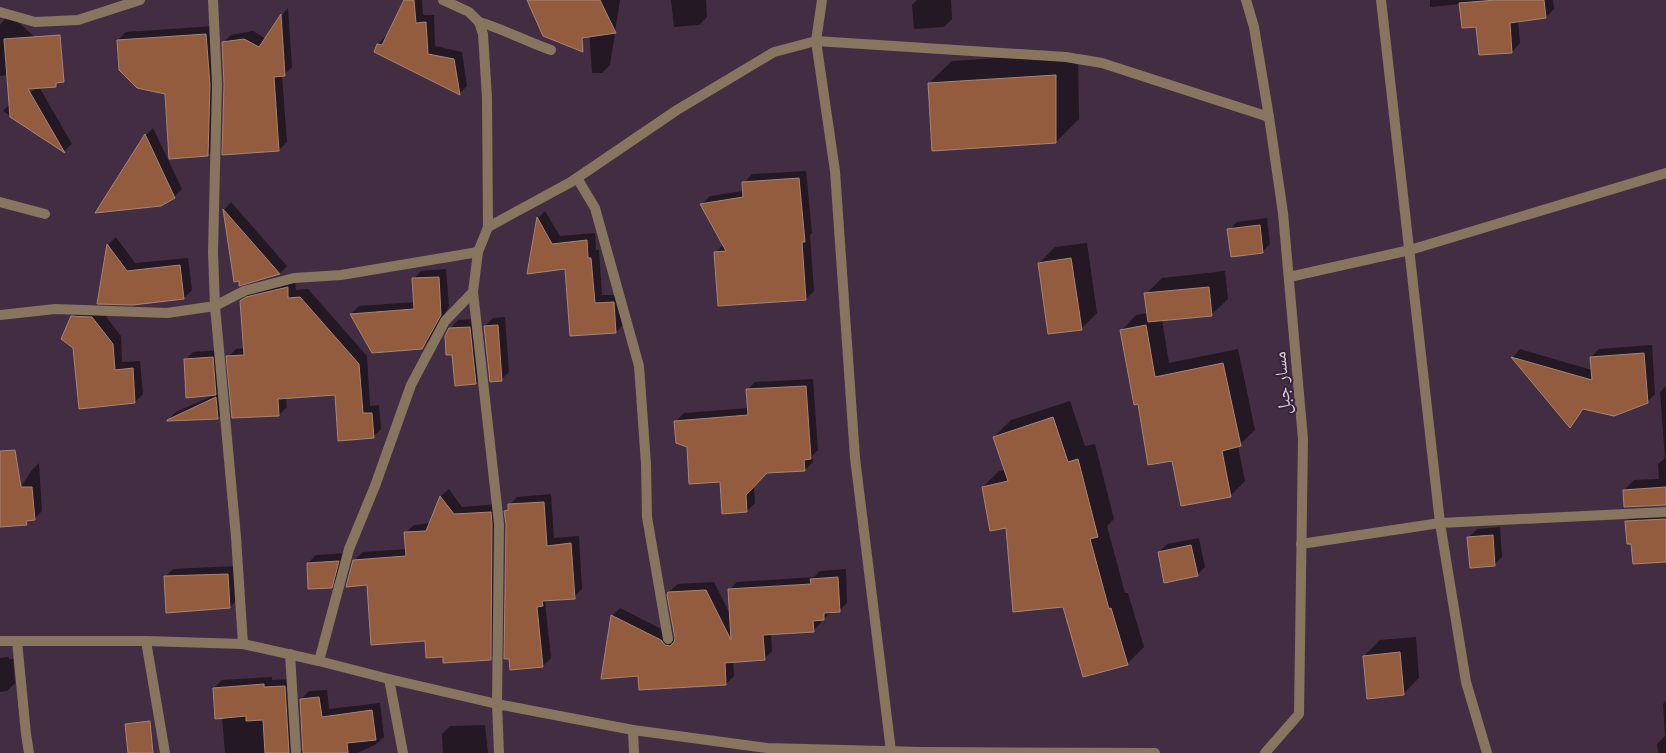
<svg xmlns="http://www.w3.org/2000/svg" width="1666" height="753" viewBox="0 0 1666 753" font-family="'IBM Plex Serif','Noto Naskh Arabic',serif">
<style>
.shadow{fill:#0007}
.building{fill:#945c3e;stroke:#a78573}
.lines{fill:none;stroke-linecap:round;stroke-linejoin:round}
.service{stroke:#887560;stroke-width:10}
.minor{stroke:#887560;stroke-width:10}
.labels{text-anchor:middle;stroke-width:4;stroke-linejoin:round;paint-order:stroke}
.street-label{font-size:18px;fill:#ddcedc;stroke:#382339}
</style>
<rect width="100%" height="100%" fill="#432d43"/>
<!-- shadow -->
<g class="shadow">
<polygon points="405,0 422,0 423,15 434,15 435,46 462,52 467,86 460,93 376,51 378,44 386,36"/>
<polygon points="587,0 620,0 610,65 602,73 592,73"/>
<polygon points="671,0 706,0 707,17 699,25 674,27"/>
<polygon points="917,0 951,0 952,19 944,27 914,29 912,5"/>
<polygon points="1430,0 1553,0 1554,9 1546,17 1518,21 1520,43 1512,52 1477,26 1461,4 1430,7"/>
<polygon points="288,8 292,67 284,75 282,75 287,142 279,150 223,43 231,35 253,31 266,39 282,15"/>
<polygon points="9,14 63,62 56,70 0,76 0,25"/>
<polygon points="214,26 216,147 208,155 166,93 118,40 126,32"/>
<polygon points="1078,53 1079,119 1056,142 929,83 952,61"/>
<polygon points="39,87 72,144 64,151 3,111 11,103"/>
<polygon points="153,128 182,189 174,197 97,211 146,135"/>
<polygon points="806,171 812,233 810,235 814,291 806,299 715,253 724,244 702,204 710,196 744,191 744,183 752,174"/>
<polygon points="231,202 287,266 280,273 240,284 240,280 235,280 224,210"/>
<polygon points="545,211 560,236 595,233 596,250 599,250 602,295 622,295 624,324 616,332 566,268 529,273 538,218"/>
<polygon points="1267,218 1270,244 1262,252 1229,230 1237,222"/>
<polygon points="116,237 135,263 188,258 192,290 184,298 98,302 108,245"/>
<polygon points="1087,243 1097,313 1081,329 1039,263 1055,247"/>
<polygon points="446,269 449,306 430,340 422,348 351,314 359,306 415,302 413,279 421,271"/>
<polygon points="1225,271 1228,299 1211,315 1162,320 1169,363 1238,349 1255,430 1238,446 1245,481 1230,496 1173,460 1139,403 1122,330 1136,315 1148,313 1146,294 1162,278"/>
<polygon points="295,280 296,290 308,289 367,356 370,406 379,405 381,429 373,437 336,394 286,398 287,407 279,415 228,357 236,349 245,348 241,301 250,293"/>
<polygon points="80,309 101,310 121,336 122,362 140,361 143,394 135,402 72,317"/>
<polygon points="505,317 509,372 501,380 485,326 493,318"/>
<polygon points="478,319 484,375 476,383 450,329 458,320"/>
<polygon points="1652,345 1655,394 1647,402 1585,408 1570,426 1513,357 1520,349 1592,370 1591,357 1599,349"/>
<polygon points="220,350 224,386 216,394 224,390 226,410 218,418 170,418 176,412 214,395 185,360 193,352"/>
<polygon points="813,379 818,450 812,456 813,462 805,470 767,472 754,486 755,503 747,511 721,480 688,446 676,421 684,413 748,408 747,390 755,382"/>
<polygon points="1666,386 1666,504 1624,490 1634,480 1659,479 1658,464 1665,458 1660,392"/>
<polygon points="1070,401 1085,446 1095,444 1114,519 1107,526 1125,593 1128,593 1144,647 1127,664 1064,606 1007,526 983,487 999,471 1006,470 994,437 1011,420"/>
<polygon points="39,463 42,511 34,519 0,523 0,519 32,470"/>
<polygon points="449,489 462,507 498,504 498,651 490,659 444,655 368,584 354,560 363,552 407,549 405,533 414,525 430,523 441,496"/>
<polygon points="551,494 554,538 579,536 582,589 574,597 548,599 545,602 551,658 543,666 507,524 506,511 509,508 509,505 517,497"/>
<polygon points="1666,510 1666,560 1632,543 1626,521 1636,511"/>
<polygon points="1500,527 1502,557 1494,565 1469,537 1477,529"/>
<polygon points="1199,538 1205,567 1197,575 1159,552 1167,544"/>
<polygon points="346,553 339,578 331,587 308,563 316,555"/>
<polygon points="236,566 238,599 230,607 165,577 173,569"/>
<polygon points="846,569 847,603 839,611 831,612 824,619 821,619 821,623 813,631 771,634 772,651 764,659 733,661 734,676 726,684 639,675 612,616 620,608 669,633 673,638 676,638 669,592 678,584 714,582 731,616 729,590 737,582 814,577 820,571"/>
<polygon points="1416,637 1419,678 1403,694 1364,656 1380,640"/>
<polygon points="9,657 9,659 13,659 15,683 7,691 0,692 0,658"/>
<polygon points="272,677 272,680 293,679 298,749 304,752 301,699 309,691 327,690 329,709 380,703 384,737 375,745 357,753 225,753 222,717 214,688 222,680"/>
<polygon points="1666,701 1666,753 1658,753 1657,744 1665,736 1663,704"/>
<polygon points="485,725 488,753 443,753 442,734 450,726"/>
</g>
<!-- building -->
<g class="building">
<polygon points="404,0 414,0 416,23 426,22 428,54 454,59 460,95 374,52 377,44 382,45"/>
<polygon points="527,0 600,0 616,33 582,38 583,52 543,36"/>
<polygon points="1496,0 1544,0 1546,18 1510,23 1512,53 1479,55 1476,27 1462,28 1459,3"/>
<polygon points="281,14 285,76 274,77 279,151 222,155 224,84 222,42 244,39 259,47"/>
<polygon points="206,34 210,84 208,156 169,159 165,94 137,88 119,70 117,40"/>
<polygon points="60,35 64,82 56,83 56,87 28,89 65,153 10,117 4,39"/>
<polygon points="1056,75 1056,143 932,151 928,83"/>
<polygon points="145,134 175,198 161,206 95,213"/>
<polygon points="799,178 805,242 802,242 806,300 718,306 714,252 726,251 700,204 743,197 742,182"/>
<polygon points="223,209 280,274 239,286 239,281 234,282"/>
<polygon points="537,217 552,244 587,240 588,258 591,258 595,303 614,302 616,333 570,336 565,269 527,274"/>
<polygon points="1260,225 1263,253 1231,257 1227,229"/>
<polygon points="107,244 127,271 180,265 184,299 133,305 97,304"/>
<polygon points="1071,258 1082,330 1048,334 1038,263"/>
<polygon points="439,277 441,315 422,349 372,353 350,314 414,309 412,278"/>
<polygon points="288,287 288,298 300,297 359,364 363,413 372,413 374,438 338,441 335,395 278,399 279,416 232,418 226,356 244,355 240,301 246,297"/>
<polygon points="1209,287 1212,316 1148,322 1144,293"/>
<polygon points="71,316 92,317 113,344 115,370 133,368 135,403 79,409 73,348 61,339"/>
<polygon points="498,325 502,381 490,382 484,326"/>
<polygon points="1146,325 1155,377 1223,363 1241,446 1222,451 1231,497 1181,506 1172,461 1148,465 1138,404 1134,405 1120,330"/>
<polygon points="470,327 476,384 455,386 452,355 446,355 445,336 449,328"/>
<polygon points="1644,353 1648,403 1614,416 1583,409 1570,428 1511,357 1592,380 1590,357"/>
<polygon points="213,357 216,395 186,398 184,359"/>
<polygon points="806,386 811,459 804,460 805,471 767,473 746,495 747,512 722,514 720,482 689,484 687,447 676,443 674,421 748,415 746,389"/>
<polygon points="216,397 218,419 167,421 167,420"/>
<polygon points="1053,417 1068,462 1078,459 1098,537 1090,539 1109,609 1111,608 1128,665 1083,677 1063,607 1013,612 1006,528 990,531 982,487 1008,481 993,437"/>
<polygon points="15,450 21,487 32,487 35,520 26,521 27,525 0,527 0,451"/>
<polygon points="1666,487 1666,505 1624,507 1623,490"/>
<polygon points="440,496 454,514 491,512 492,524 491,660 443,663 443,657 426,658 425,641 371,645 367,585 346,587 353,560 406,556 404,532 426,531"/>
<polygon points="544,502 547,546 571,543 575,599 542,601 543,606 537,607 543,667 510,670 509,659 504,659 506,524 504,511 508,510 508,504"/>
<polygon points="1666,519 1666,562 1633,564 1631,544 1627,544 1625,521"/>
<polygon points="1493,535 1495,566 1470,568 1467,537"/>
<polygon points="1191,545 1198,576 1164,583 1158,552"/>
<polygon points="339,561 332,588 308,589 307,563"/>
<polygon points="228,574 230,608 166,613 164,576"/>
<polygon points="838,577 840,612 824,613 824,620 813,621 814,632 763,635 765,660 725,663 726,685 639,690 638,676 601,679 611,615 661,640 665,645 670,646 674,642 675,638 667,595 668,592 706,590 731,640 728,589 811,584 810,579"/>
<polygon points="1400,652 1404,695 1367,699 1363,656"/>
<polygon points="264,684 264,687 285,686 289,753 265,753 263,720 246,721 246,716 215,719 213,688"/>
<polygon points="319,697 322,717 372,710 376,740 347,743 348,753 303,753 300,699"/>
<polygon points="150,721 153,753 128,753 125,724"/>
</g>
<g class="lines">
<!-- service -->
<g class="service">
<path d="M479 22C504 29 527 42 551 50"/>
<polyline points="577,178 595,208 639,366 646,464 647,517 668,639"/>
<polyline points="0,202 45,214"/>
</g>
<!-- minor -->
<g class="minor">
<polyline points="213,0 217,84 213,252 215,306 236,537 243,644"/>
<polyline points="443,0 469,12 479,22 483,34 487,98 488,227 478,252 473,292 499,524 497,704 499,753"/>
<polyline points="822,0 816,41 835,171 855,458 891,751"/>
<polyline points="1246,0 1254,27 1269,117 1283,213 1303,439 1299,714 1265,753"/>
<polyline points="1381,0 1440,523 1466,682 1487,753"/>
<polyline points="0,12 35,22 78,20 140,0"/>
<polyline points="488,227 571,182 677,110 774,52 816,41 1066,57 1102,63 1269,117"/>
<polyline points="1289,277 1410,250 1666,173"/>
<polyline points="0,315 55,309 167,313 215,306 244,291 294,278 341,275 478,252"/>
<polyline points="1301,544 1440,523 1666,512"/>
<polyline points="0,641 146,641 243,644 319,661 389,679 497,704 633,730 767,748 921,752 1155,753"/>
<polyline points="17,641 26,734 29,753"/>
<polyline points="146,641 165,753"/>
<polyline points="290,654 296,753"/>
<polyline points="319,661 349,549 375,486 411,385 445,321 473,292"/>
<polyline points="389,679 403,753"/>
<polyline points="633,730 634,753"/>
</g>
</g>
<g class="labels">
<!-- street labels -->
<g class="street-label">
<text transform="translate(1282 383) rotate(-95)" y="6">مسار جبل</text>
</g>
</g>
</svg>
